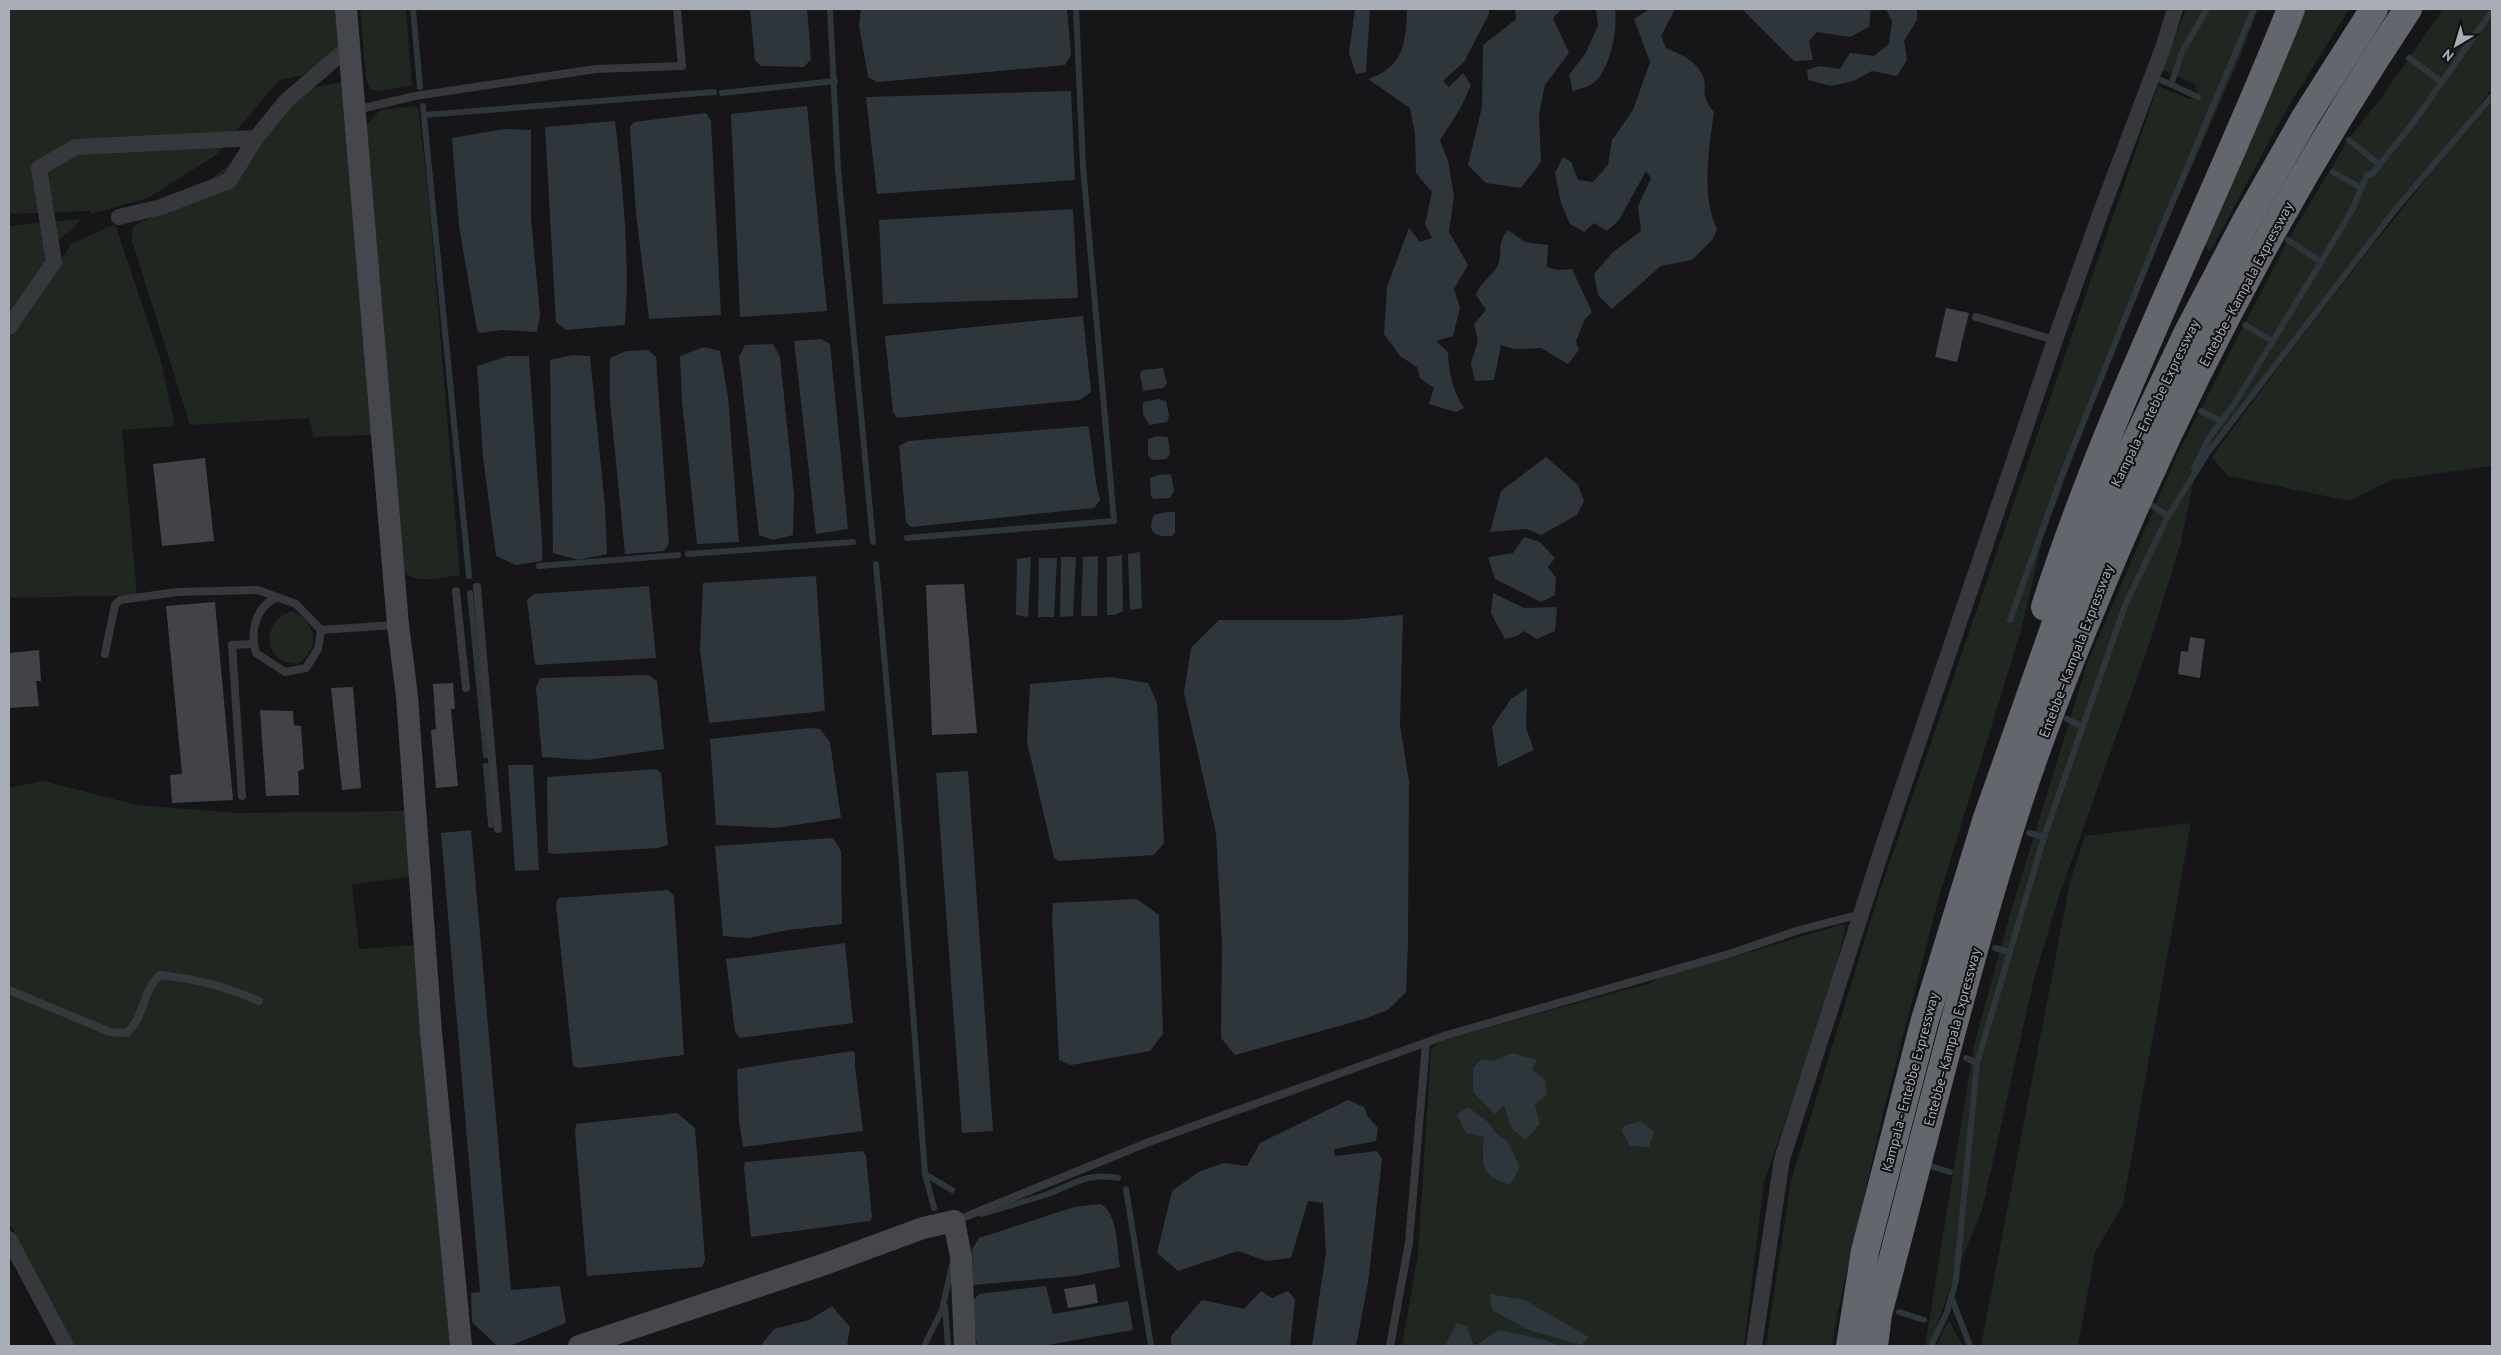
<svg xmlns="http://www.w3.org/2000/svg" width="2501" height="1355" viewBox="0 0 2501 1355" font-family="'PT Sans',sans-serif">
<style>
.green{fill:#202721;fill-rule:evenodd}
.water{fill:#2e363c}
.lines{fill:none;stroke-linecap:round;stroke-linejoin:round}
.stream{stroke:#2e363c;stroke-width:6}
.building{fill:#424347}
.lane{stroke:#37383c;stroke-width:8}
.street{stroke:#37383c;stroke-width:16}
.secondary{stroke:#45474c;stroke-width:22}
.highway{stroke:#63666d;stroke-width:28}
.labels{text-anchor:middle;stroke-width:4;stroke-linejoin:round;paint-order:stroke}
.street-label{font-size:14px;fill:#a8adb6;stroke:#111112}
</style>
<rect width="100%" height="100%" fill="#161517"/>
<!-- green -->
<g class="green">
<polygon points="9,9 337,9 343,64 278,81 216,155 148,198 91,214 90,211 9,214"/>
<polygon points="360,9 406,9 412,85 380,91 370,89 366,78"/>
<polygon points="2186,9 2258,9 2240,57 2172,212 2098,391 2043,538 2021,630 1939,897 1883,1113 1837,1315 1832,1346 1766,1346 1791,1181 1879,893 2158,86 2189,99 2198,97 2195,84 2163,70"/>
<polygon points="2298,9 2349,9 2285,112 2210,252 2200,238"/>
<polygon points="2443,9 2492,9 2492,89 2251,397 2195,473 2181,542 2151,639 2059,896 2034,979 1982,1210 1950,1288 1930,1346 1925,1346 1974,1045 2010,914 2087,664 2178,453 2288,240 2348,140 2381,98"/>
<polygon points="343,82 372,435 314,437 309,418 190,425 132,241 133,226 180,204 232,162 288,92"/>
<path d="M2492 98V466L2391 480 2350 501 2228 476 2212 457C2301 334 2396 215 2492 98Z"/>
<path d="M418 106 429 200 460 575C441 577 411 587 402 567L365 127 380 110Z"/>
<polygon points="80,219 73,229 60,239 9,316 9,226"/>
<polygon points="115,224 160,358 175,426 122,430 137,595 9,598 9,339 27,315 71,244"/>
<path d="M293 611C317 624 321 647 298 664 291 663 281 662 276 656 261 639 274 615 293 611Z"/>
<polygon points="44,781 137,805 237,813 406,811 413,876 352,885 359,949 416,945 454,1346 74,1346 9,1222 9,788"/>
<polygon points="2191,823 2123,1205 2095,1252 2078,1346 1981,1346 2070,882 2085,836"/>
<path d="M1843 924 1845 930 1830 991 1764 1182 1744 1346H1560L1545 1340H1482L1474 1346 1467 1327 1445 1346H1402L1418 1254 1431 1049 1444 1040 1650 983 1685 962 1730 958ZM1481 1059 1492 1061 1535 1104 1540 1124 1511 1128 1504 1106ZM1488 1122 1497 1134 1507 1141 1481 1160ZM1525 1300 1589 1337 1581 1345 1573 1342Z"/>
<polygon points="1949,1321 1963,1346 1936,1346"/>
</g>
<!-- water -->
<g class="water">
<polygon points="750,9 807,9 811,59 804,67 761,66 755,60"/>
<polygon points="861,9 1067,9 1071,55 1065,65 877,82 868,77 859,25"/>
<polygon points="1355,9 1370,9 1366,72 1356,74 1349,53"/>
<path d="M1407 9H1489V14L1464 62 1443 81 1449 87 1463 73 1471 85 1460 109 1440 140 1448 161 1454 196 1449 232 1468 265 1454 289 1460 308 1453 336 1436 341 1448 352C1449 374 1452 389 1464 408L1456 412 1429 404 1434 388 1420 378 1417 367 1400 356 1384 334 1387 287 1409 228 1420 242 1432 238 1425 224 1432 192 1416 173 1415 134 1410 108 1368 79C1404 67 1406 43 1407 9Z"/>
<polygon points="1515,9 1562,9 1553,18 1569,53 1545,85 1539,114 1541,162 1521,188 1486,183 1468,165 1482,107 1483,45 1516,19"/>
<path d="M1596 9H1615C1618 28 1610 73 1592 84 1587 87 1579 89 1573 91L1569 75 1585 54 1598 26Z"/>
<path d="M1650 9H1675L1661 36 1666 48C1680 54 1695 60 1702 74 1709 89 1698 93 1714 112 1709 146 1701 197 1717 229L1713 239 1692 260 1661 266 1612 309 1598 295 1594 274 1613 252 1641 231 1638 206 1651 178 1646 171 1619 220 1607 231 1594 223 1584 232 1570 224 1561 203 1555 173 1563 157 1571 162 1578 180 1593 182 1608 165 1612 140 1633 110 1650 62 1634 19Z"/>
<polygon points="1742,9 1871,9 1869,27 1850,37 1817,32 1809,41 1813,60 1794,61"/>
<polygon points="1886,9 1917,9 1917,20 1904,41 1907,60 1897,76 1872,71 1853,81 1831,86 1808,80 1807,70 1820,66 1840,69 1850,53 1874,56 1889,44 1892,21"/>
<polygon points="1071,91 1075,180 877,194 866,97"/>
<polygon points="807,106 827,311 740,317 731,114"/>
<polygon points="706,113 711,121 721,315 649,319 636,213 630,127 634,122"/>
<path d="M615 121C623 189 630 257 625 325L566 330 556 322 545 127Z"/>
<polygon points="504,129 531,130 531,218 540,315 537,332 502,330 480,333 477,330 459,226 452,138"/>
<polygon points="1073,209 1078,298 883,304 879,220"/>
<path d="M1508 230 1525 242 1548 245 1547 267 1558 270 1572 269 1592 312 1585 319 1576 341 1579 350 1568 364 1541 348 1515 349 1501 345 1494 380 1475 381 1471 363 1478 341 1474 324 1486 310 1476 295C1480 282 1491 277 1497 267 1504 254 1495 245 1508 230Z"/>
<polygon points="1083,316 1091,392 1080,400 897,418 893,412 885,336"/>
<polygon points="821,339 830,344 848,529 816,534 794,341"/>
<polygon points="773,344 780,357 794,494 793,535 773,540 759,535 739,357 745,345"/>
<polygon points="704,347 720,351 728,397 739,542 697,544 682,401 680,356"/>
<polygon points="648,350 656,357 669,544 664,551 625,554 610,401 610,358 626,351"/>
<polygon points="573,355 590,356 605,506 607,554 578,560 553,553 550,360"/>
<polygon points="508,356 529,356 542,539 542,561 516,565 496,556 483,457 477,366"/>
<polygon points="1163,368 1167,383 1164,388 1143,391 1140,374 1142,370"/>
<polygon points="1158,399 1166,401 1169,416 1167,422 1149,425 1143,414 1143,402"/>
<path d="M1088 426C1094 451 1093 476 1100 500L1094 508 911 527 906 522 899 446 908 441Z"/>
<polygon points="1157,436 1168,437 1170,454 1166,459 1152,460 1148,455 1148,439"/>
<polygon points="1546,457 1578,485 1584,501 1577,515 1541,535 1527,529 1490,532 1501,491"/>
<polygon points="1171,474 1174,491 1170,498 1154,499 1151,496 1150,478 1158,475"/>
<path d="M1167 512H1175V533L1172 536C1156 537 1146 533 1154 515Z"/>
<polygon points="1524,537 1540,542 1555,558 1548,567 1556,578 1555,595 1541,602 1495,579 1488,557 1513,553"/>
<polygon points="1140,552 1142,608 1130,610 1128,554"/>
<polygon points="1122,555 1123,611 1115,615 1107,615 1107,557"/>
<polygon points="1098,556 1097,616 1081,616 1083,557"/>
<polygon points="1031,557 1028,617 1016,615 1017,559"/>
<polygon points="1061,557 1076,557 1073,616 1060,617"/>
<polygon points="1039,558 1057,558 1054,617 1038,617"/>
<polygon points="816,576 825,711 709,723 700,649 703,583"/>
<polygon points="649,586 656,658 535,665 527,600 534,594"/>
<polygon points="1493,593 1524,608 1557,607 1555,631 1537,639 1524,631 1517,636 1505,639 1491,613"/>
<polygon points="1403,615 1400,725 1409,781 1408,944 1406,992 1388,1010 1364,1019 1235,1055 1221,1038 1222,943 1216,833 1184,693 1191,648 1219,620 1344,620"/>
<polygon points="648,675 657,681 664,749 588,760 542,757 536,688 540,678"/>
<polygon points="1111,677 1148,683 1157,703 1164,843 1154,855 1059,861 1054,858 1027,742 1030,684"/>
<polygon points="1527,688 1526,728 1534,750 1498,767 1492,727 1511,699"/>
<polygon points="810,728 820,729 830,742 841,818 776,828 716,825 710,739"/>
<polygon points="508,765 533,765 539,870 515,871"/>
<polygon points="656,769 661,773 668,845 657,848 555,854 548,853 547,777"/>
<polygon points="968,771 993,1131 962,1133 936,773"/>
<polygon points="471,830 511,1290 560,1286 566,1323 512,1345 496,1345 472,1322 471,1293 480,1292 441,833"/>
<polygon points="833,838 841,851 842,924 788,930 748,938 723,936 715,846"/>
<polygon points="668,890 674,896 684,1055 579,1068 573,1066 556,905 558,898"/>
<polygon points="1137,899 1159,915 1163,1034 1150,1051 1071,1065 1059,1060 1052,916 1053,903"/>
<polygon points="845,943 853,1023 740,1038 735,1032 726,959"/>
<polygon points="852,1051 855,1053 855,1066 863,1131 743,1147 739,1121 737,1069"/>
<polygon points="1512,1053 1537,1060 1532,1070 1545,1079 1547,1095 1535,1104 1540,1124 1526,1140 1511,1128 1504,1106 1495,1114 1473,1092 1473,1068 1481,1059 1492,1061"/>
<polygon points="1348,1100 1364,1107 1368,1117 1378,1128 1376,1141 1334,1149 1335,1156 1377,1151 1382,1159 1368,1283 1356,1346 1312,1346 1326,1252 1323,1203 1308,1201 1291,1258 1266,1261 1238,1251 1178,1271 1157,1253 1172,1191 1200,1171 1224,1163 1247,1166 1260,1143"/>
<path d="M1468 1107 1488 1122 1497 1134 1507 1141 1520 1167 1510 1185C1480 1174 1481 1166 1484 1137L1466 1133 1457 1115Z"/>
<polygon points="677,1113 695,1128 705,1260 702,1267 587,1276 575,1133 576,1124"/>
<polygon points="1641,1121 1654,1131 1649,1147 1630,1146 1621,1130 1626,1125"/>
<polygon points="863,1151 866,1156 872,1217 870,1221 751,1237 744,1168 745,1162"/>
<path d="M1101 1204C1118 1214 1117 1249 1120 1267L1075 1276 973 1285 972 1249 979 1238 1074 1207Z"/>
<polygon points="1046,1286 1053,1314 1128,1301 1133,1330 1042,1346 977,1346 972,1302 979,1294"/>
<polygon points="1261,1291 1272,1298 1288,1291 1295,1299 1290,1346 1171,1346 1171,1336 1202,1300 1244,1309"/>
<polygon points="1490,1294 1525,1300 1589,1337 1581,1345 1529,1330 1492,1310"/>
<polygon points="832,1306 850,1327 847,1346 760,1346 774,1329 809,1320"/>
<polygon points="1457,1323 1467,1327 1474,1346 1499,1330 1545,1340 1560,1346 1445,1346"/>
</g>
<g class="lines">
<!-- stream -->
<g class="stream">
<polyline points="413,9 420,87"/>
<polyline points="830,9 838,169 873,542"/>
<polyline points="2409,58 2442,82"/>
<polyline points="2161,80 2198,97"/>
<polyline points="2171,85 2182,52 2207,9"/>
<polyline points="722,93 835,81"/>
<polyline points="423,106 469,576"/>
<polyline points="424,115 714,92"/>
<polyline points="2349,140 2380,165"/>
<polyline points="2333,172 2361,188"/>
<polyline points="2288,240 2321,262"/>
<polyline points="2245,325 2272,341"/>
<polyline points="2201,411 2221,421"/>
<polyline points="2194,468 2209,438 2235,403 2321,262 2352,210 2367,175 2372,174 2413,123 2492,11"/>
<polyline points="2153,506 2168,516"/>
<polyline points="907,538 1114,521 1083,166 1076,9"/>
<polyline points="688,554 853,542"/>
<polyline points="876,564 899,825 925,1174 934,1208"/>
<polyline points="539,566 678,555"/>
<polyline points="470,593 486,755"/>
<polyline points="2010,620 2061,478 2154,246 2254,9"/>
<polyline points="2067,719 2083,727"/>
<polyline points="486,766 491,825"/>
<polyline points="2029,833 2044,837"/>
<polyline points="1995,948 2009,952"/>
<polyline points="1966,1058 1977,1063"/>
<polyline points="1927,1165 1950,1172"/>
<polyline points="925,1174 952,1190"/>
<polyline points="1126,1189 1151,1346"/>
<path d="M982 1214C1003 1207 1024 1202 1045 1195 1073 1185 1086 1172 1118 1178"/>
<polyline points="1952,1299 1970,1346"/>
<polyline points="945,1306 948,1346"/>
<polyline points="1899,1312 1924,1320"/>
<polyline points="924,1346 942,1310 952,1265"/>
<polyline points="1931,1346 1947,1312 1956,1280 1977,1063 2044,837 2126,603 2168,516 2207,454 2395,210 2492,96"/>
</g>
</g>
<!-- building -->
<g class="building">
<polygon points="1946,308 1969,313 1957,362 1935,357"/>
<polygon points="205,458 214,541 162,546 153,464"/>
<polygon points="964,584 977,733 932,735 926,585"/>
<polygon points="215,602 233,800 172,803 170,775 182,774 166,606"/>
<polygon points="2190,637 2205,639 2200,678 2178,674 2181,651 2188,652"/>
<polygon points="39,650 41,681 36,681 39,706 9,708 9,653"/>
<polygon points="453,683 455,709 451,709 458,786 436,788 431,730 436,729 433,684"/>
<polygon points="353,687 361,788 342,790 331,688"/>
<polygon points="260,710 293,711 294,725 301,726 304,769 298,771 299,795 266,796"/>
<polygon points="1095,1284 1098,1303 1068,1308 1064,1289"/>
</g>
<g class="lines">
<!-- lane -->
<g class="lane">
<polyline points="356,110 415,96 596,69 682,66 677,9"/>
<polyline points="1976,317 2055,340"/>
<polyline points="477,587 498,829"/>
<polyline points="456,591 466,688"/>
<path d="M321 630 296 604 277 597C255 607 250 632 256 653L285 672 306 668 318 649 321 630 395 625"/>
<polyline points="105,654 115,605 120,600 177,592 258,590 277,597"/>
<polyline points="242,796 232,645 253,644"/>
<path d="M9 990 110 1032 127 1033C145 1016 142 991 160 975 197 979 224 986 259 1001"/>
<polyline points="955,1221 1149,1142 1447,1035 1732,953 1799,930 1861,914"/>
<polyline points="1390,1346 1409,1242 1426,1043"/>
</g>
<!-- street -->
<g class="street">
<polyline points="119,217 161,207 229,181 256,138 286,101 349,47"/>
<polyline points="9,327 54,262 39,168 76,147 256,138"/>
<polyline points="9,1239 66,1346"/>
<polyline points="1754,1346 1782,1159 1883,846 2055,340 2102,209 2164,45 2175,9"/>
</g>
<!-- secondary -->
<g class="secondary">
<polyline points="346,9 398,625 407,696 431,1032 461,1346"/>
<polyline points="579,1346 825,1264 923,1228 954,1221 961,1257 965,1346"/>
</g>
<!-- highway -->
<g class="highway">
<path d="M2045 607C2111 401 2212 209 2291 9"/>
<polyline points="1850,1346 1865,1251 1924,1023 1986,821 2057,620 2122,471 2187,334 2245,223 2306,116 2374,9"/>
<path d="M1874 1346 1878 1314C1923 1147 1962 978 2015 813 2039 738 2068 665 2098 593 2182 390 2286 192 2408 9"/>
</g>
</g>
<g class="labels">
<!-- street labels -->
<g class="street-label">
<text transform="translate(2246 284) rotate(-62)" y="5">Entebbe–Kampala Expressway</text>
<text transform="translate(2155 403) rotate(-64)" y="5">Kampala–Entebbe Expressway</text>
<text transform="translate(2076 651) rotate(-69)" y="5">Entebbe–Kampala Expressway</text>
<text transform="translate(1952 1037) rotate(-75)" y="5">Entebbe–Kampala Expressway</text>
<text transform="translate(1910 1082) rotate(-75)" y="5">Kampala - Entebbe Expressway</text>
</g>
</g>
<!-- border -->
<rect width="2501" height="1355" fill="none" stroke="#a8adb6" stroke-width="20"/>
<!-- north arrow -->
<g transform="translate(2456 45) rotate(218)" stroke="#111112" stroke-width="4" paint-order="stroke">
<path d="M0-4L9 19L0 12L-9 19Z" fill="#a8adb6"/>
<text y="-8" font-size="14" font-weight="bold" text-anchor="middle" fill="#a8adb6">N</text>
</g>
</svg>
